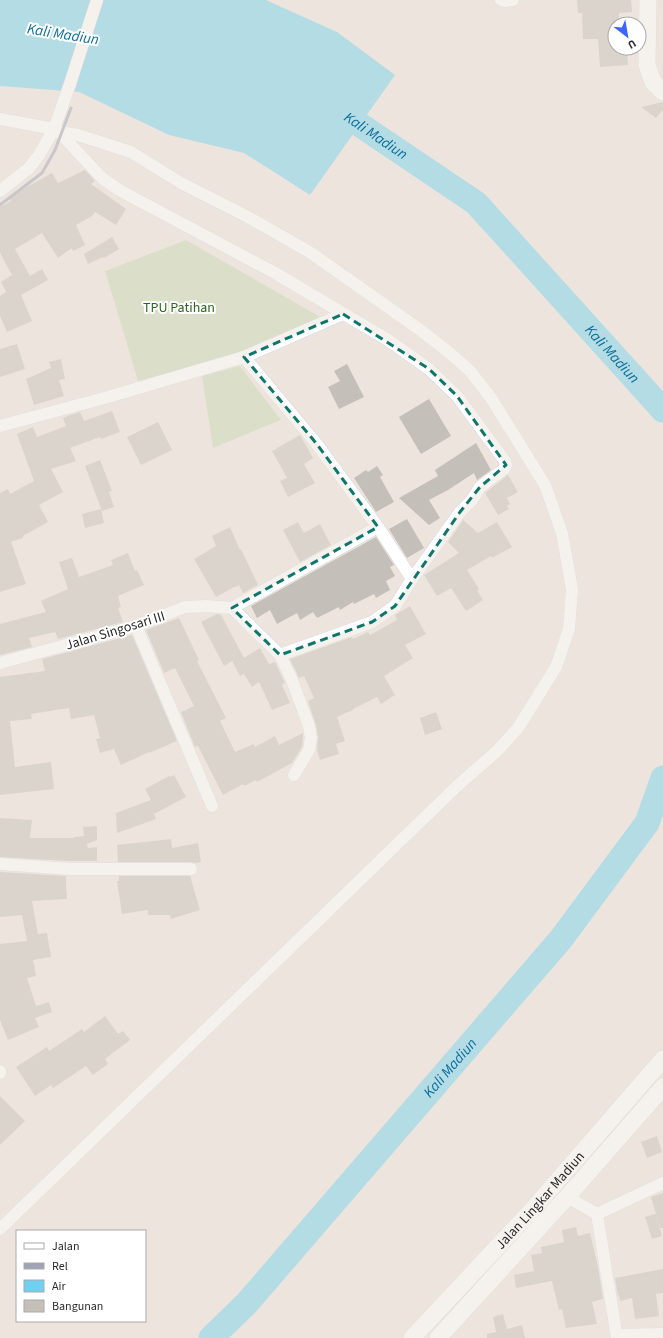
<svg xmlns="http://www.w3.org/2000/svg" width="663" height="1338" viewBox="0 0 663 1338" font-family="'Source Sans 3',sans-serif">
<style>
.cemetery{fill:#c6d7b4}
.water{fill:#70d0ef}
.lines{fill:none;stroke-linecap:round;stroke-linejoin:round}
.river{stroke:#70d0ef;stroke-width:25}
.building{fill:#c5bfb9}
.street-casing{stroke:#d2d6e3;stroke-width:13}
.secondary-casing{stroke:#d2d6e3;stroke-width:18}
.street{stroke:#fff;stroke-width:12}
.secondary{stroke:#fff;stroke-width:17}
.rail{stroke:#9fa3b5;stroke-width:3}
.marked{fill:none;stroke:#0f766e;stroke-width:3;stroke-dasharray:8 5;stroke-linejoin:round}
.labels{text-anchor:middle;stroke-width:4;stroke-linejoin:round;paint-order:stroke}
.park-label{font-size:14px;fill:#2d681a;stroke:#fff}
.street-label{font-size:14px;fill:#2b2b2b;stroke:#fff}
.water-label{font-size:15px;font-style:italic;fill:#0d6f9c;stroke:#fff}
</style>
<rect width="100%" height="100%" fill="#ede5dd"/>
<!-- cemetery -->
<g class="cemetery">
<polygon points="186,240 324,319 265,347 138,381 105,271"/>
<polygon points="240,366 281,420 213,448 202,376"/>
</g>
<!-- water -->
<polygon class="water" points="0,0 266,0 337,32 395,75 310,195 244,153 169,135 79,92 0,86"/>
<g class="lines">
<!-- river -->
<g class="river">
<path id="s1" d="M332 106 476 203 663 410"/>
<path id="s2" d="M211 1338 247 1303 561 939 647 823 663 778"/>
</g>
</g>
<!-- building -->
<g class="building">
<polygon points="577,0 631,0 632,12 619,13 619,24 615,24 615,48 627,48 628,65 600,67 598,39 583,39 582,13 578,13"/>
<polygon points="663,102 663,110 656,118 641,107"/>
<polygon points="85,170 95,181 91,184 126,209 116,225 95,212 92,216 76,225 85,245 73,251 72,248 58,258 42,233 15,249 30,276 42,269 48,280 21,295 32,321 7,332 0,316 0,296 6,292 1,282 12,275 0,253 0,207 11,201 9,197 52,173 58,183"/>
<polygon points="112,237 119,249 104,258 103,257 88,264 84,254"/>
<polygon points="17,344 25,369 0,377 0,349"/>
<polygon points="61,359 65,379 59,380 64,396 34,405 26,379 51,368 49,362"/>
<polygon points="347,364 364,397 339,409 328,387 340,381 334,371"/>
<polygon points="429,399 451,436 421,454 399,417"/>
<polygon points="112,411 120,432 101,439 100,437 70,448 76,461 51,469 63,492 39,505 48,522 23,536 23,538 11,542 26,584 0,592 0,493 8,489 10,494 34,481 17,434 33,427 37,437 66,426 63,418 70,415 80,412 84,421"/>
<polygon points="158,422 172,450 141,465 127,437"/>
<polygon points="300,435 313,458 304,464 315,483 288,497 280,481 287,478 272,451"/>
<polygon points="476,443 491,470 477,480 474,473 448,490 429,500 440,518 429,525 399,498 438,476 435,470"/>
<polygon points="100,460 112,491 109,492 114,507 102,511 85,466"/>
<polygon points="377,466 383,475 380,477 394,502 376,512 354,478 366,470 368,472"/>
<polygon points="508,475 518,492 507,498 510,504 507,506 509,509 498,515 485,493"/>
<polygon points="101,509 104,523 85,528 82,514"/>
<polygon points="407,519 424,548 407,558 389,529"/>
<polygon points="463,520 478,533 497,522 512,547 492,558 491,556 467,570 479,589 477,590 483,600 466,611 451,588 437,596 424,575 459,553 448,542"/>
<polygon points="298,522 304,533 320,524 331,545 300,562 283,530"/>
<polygon points="230,527 240,550 241,549 258,585 243,593 239,585 236,587 236,586 216,597 194,559 216,546 212,536"/>
<polygon points="376,537 394,565 390,567 395,576 386,581 390,590 376,598 374,594 354,604 353,602 340,610 339,607 317,618 313,612 300,620 297,613 277,624 270,610 257,618 251,606"/>
<polygon points="128,553 135,571 137,570 144,585 118,596 121,607 118,608 123,622 58,639 55,632 29,638 32,647 0,655 0,624 46,612 41,601 68,589 59,562 72,558 79,577 113,565 111,560"/>
<polygon points="410,606 426,634 405,645 413,658 384,676 395,695 381,704 377,697 353,709 353,710 337,717 345,741 336,744 339,754 320,760 317,750 318,737 316,725 308,701 314,698 304,676 299,678 290,659 352,637 353,639 368,632 370,635 397,620 395,615"/>
<polygon points="217,614 221,615 244,658 260,648 269,664 275,662 285,683 282,685 290,703 272,710 259,682 252,687 244,674 240,676 232,661 224,666 201,622"/>
<polygon points="179,618 199,660 197,661 226,718 220,721 235,752 254,744 255,747 275,736 279,745 303,733 303,738 302,747 292,763 257,782 256,780 244,786 243,784 223,795 198,746 195,747 181,712 194,706 175,668 164,673 146,630"/>
<polygon points="132,635 177,741 149,753 149,752 121,765 114,749 100,753 96,739 100,738 94,715 71,719 69,708 31,714 32,719 10,721 15,767 51,762 54,789 0,795 0,677 45,671 42,659"/>
<polygon points="436,712 442,729 425,735 420,718"/>
<polygon points="174,775 186,797 154,814 156,819 117,833 116,813 151,800 145,789 169,776 170,777"/>
<polygon points="0,818 32,820 30,838 74,838 74,837 84,836 83,827 97,826 97,840 87,844 88,848 97,847 97,861 69,861 0,857"/>
<polygon points="171,839 172,848 198,843 201,862 195,863 191,862 118,862 117,845"/>
<polygon points="0,872 66,876 66,884 67,899 32,901 38,934 47,933 51,957 33,960 36,976 27,978 36,1006 49,1002 52,1012 35,1018 39,1027 8,1040 0,1020 0,944 27,941 22,915 0,917"/>
<polygon points="119,876 190,876 200,910 171,919 170,915 148,915 148,910 122,914 117,881 119,881"/>
<polygon points="105,1016 118,1034 123,1031 130,1040 105,1059 108,1064 93,1075 86,1066 53,1088 51,1085 35,1096 16,1067 47,1047 49,1051 82,1029 84,1032"/>
<polygon points="0,1096 25,1121 0,1145"/>
<polygon points="657,1136 662,1152 647,1158 641,1142"/>
<polygon points="663,1193 663,1228 660,1228 651,1197"/>
<polygon points="656,1214 662,1236 652,1239 645,1217"/>
<polygon points="576,1227 578,1236 590,1233 598,1267 603,1299 592,1302 597,1324 566,1328 562,1309 559,1310 552,1281 516,1288 514,1275 534,1271 531,1255 542,1253 541,1247 564,1242 562,1230"/>
<polygon points="663,1269 663,1293 656,1294 659,1316 635,1319 632,1298 620,1301 619,1295 618,1296 615,1278"/>
<polygon points="503,1314 507,1329 522,1325 525,1338 487,1338 487,1334 496,1332 493,1317"/>
</g>
<g class="lines">
<defs>
<g id="street">
<polyline points="501,0 505,1 513,0"/>
<polyline points="0,119 54,129 59,132 102,178 119,190 275,273 388,340 429,369 457,396 505,461 506,465 504,469 480,487 472,500 460,512 412,579 395,606 372,622 280,655 232,608"/>
<polyline points="0,191 29,168 39,155 54,129 70,84 97,0"/>
<polyline points="244,357 316,443 378,527 412,579"/>
<polyline points="0,426 108,397 244,357 343,314"/>
<polyline points="232,608 378,527"/>
<polyline points="136,626 212,806"/>
<polyline points="280,655 292,680 309,726 311,738 309,750 294,775"/>
<polyline points="0,663 136,626 185,607 206,606 232,608"/>
<polyline points="0,864 72,869 191,869"/>
<polyline points="0,1071 0,1073"/>
<polyline points="567,1197 597,1214"/>
<polyline points="597,1214 617,1338"/>
<polyline points="597,1214 663,1183"/>
<polyline points="0,1229 456,787 497,751 518,728 556,667 569,629 572,589 562,533 545,485 491,398 470,371 451,354 419,329 311,253 248,217 181,183 131,152 78,135 59,132"/>
<polyline points="617,1335 663,1334"/>
</g>
<g id="secondary">
<polyline points="648,0 647,65 653,82 663,92"/>
<path id="s3" d="M412 1338 532 1210 663 1059"/>
<polyline points="438,1338 567,1197 663,1087"/>
</g>
</defs>
<!-- street casing -->
<use href="#street" class="street-casing"/>
<!-- secondary casing -->
<use href="#secondary" class="secondary-casing"/>
<!-- street -->
<use href="#street" class="street"/>
<!-- secondary -->
<use href="#secondary" class="secondary"/>
<!-- rail -->
<polyline class="rail" points="0,205 42,173 55,150 71,108"/>
</g>
<!-- marked area -->
<path d="M0 0H663V1338H0ZM343 314 429 369 457 396 506 465 480 487 460 512 395 606 372 622 280 655 232 608 378 527 316 443 244 357Z" fill="#ede5dd" fill-opacity=".55" fill-rule="evenodd"/>
<path class="marked" d="M343 314 429 369 457 396 506 465 480 487 460 512 395 606 372 622 280 655 232 608 378 527 316 443 244 357Z"/>
<g class="labels">
<!-- park labels -->
<g class="park-label">
<text x="179" y="312">TPU Patihan</text>
</g>
<!-- street labels -->
<g class="street-label">
<text transform="translate(115 630) rotate(-17)" y="5">Jalan Singosari III</text>
<text dy="5" stroke="none"><textPath href="#s3" startOffset="188">Jalan Lingkar Madiun</textPath></text>
</g>
<!-- water labels -->
<g class="water-label">
<text transform="translate(63 34) rotate(9)" y="5">Kali Madiun</text>
<text dy="5" stroke="none"><textPath href="#s1" startOffset="53">Kali Madiun</textPath></text>
<text dy="5" stroke="none"><textPath href="#s1" startOffset="377">Kali Madiun</textPath></text>
<text dy="5" stroke="none"><textPath href="#s2" startOffset="361">Kali Madiun</textPath></text>
</g>
</g>
<!-- legend -->
<rect x="16" y="1230" width="130" height="92" fill="#ffffff" stroke="#aaaaaa"/>
<rect x="24" y="1243" width="20" height="6" fill="#ffffff" stroke="#aaaaaa"/>
<text x="52" y="1250" font-size="12" fill="#2b2b2b">Jalan</text>
<rect x="24" y="1263" width="20" height="6" fill="#9fa3b5" stroke="#aaaaaa"/>
<text x="52" y="1270" font-size="12" fill="#2b2b2b">Rel</text>
<rect x="24" y="1280" width="20" height="12" fill="#70d0ef" stroke="#aaaaaa"/>
<text x="52" y="1290" font-size="12" fill="#2b2b2b">Air</text>
<rect x="24" y="1300" width="20" height="12" fill="#c5bfb9" stroke="#aaaaaa"/>
<text x="52" y="1310" font-size="12" fill="#2b2b2b">Bangunan</text>
<!-- north arrow -->
<g transform="translate(627 36) rotate(149)"><circle r="19" fill="#ffffff" stroke="#aaaaaa"/>
<path d="M0-3L7 15L0 10L-7 15Z" fill="#3d65fa"/>
<text y="-6" font-size="11" font-weight="bold" text-anchor="middle" fill="#2b2b2b">U</text>
</g>
</svg>
